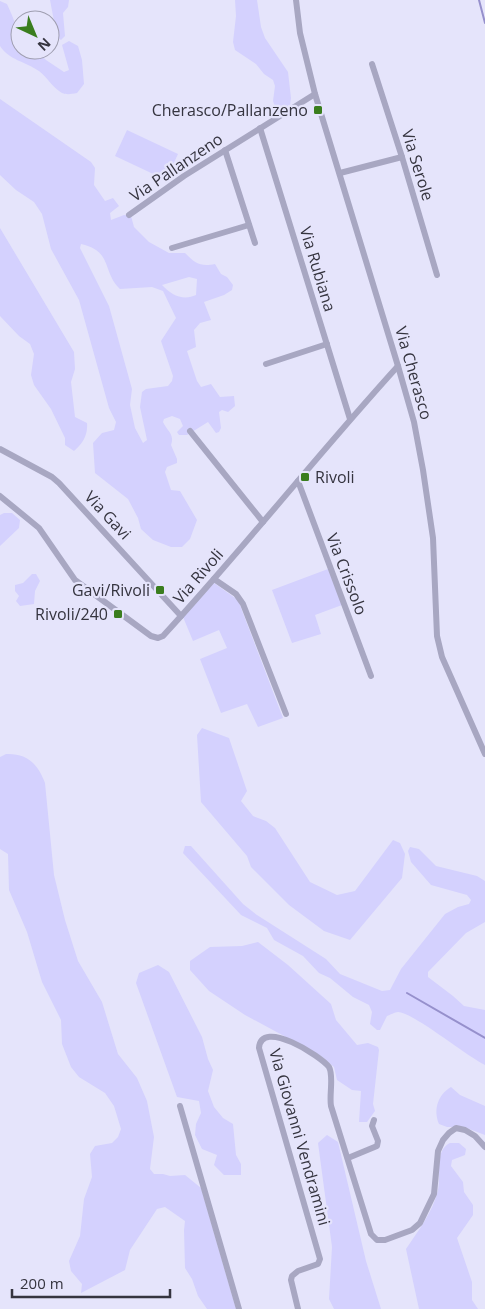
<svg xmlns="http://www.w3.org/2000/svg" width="485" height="1309" viewBox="0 0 485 1309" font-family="'Open Sans',sans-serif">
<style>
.green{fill:#d4d1fe;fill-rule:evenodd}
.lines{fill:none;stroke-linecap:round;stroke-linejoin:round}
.stream{stroke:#9690cc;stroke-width:2}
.minor{stroke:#a8a7c2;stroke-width:6}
.poi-dot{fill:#3a7d1e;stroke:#e5e4fb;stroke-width:2}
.labels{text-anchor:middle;stroke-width:4.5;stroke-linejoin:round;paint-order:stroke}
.poi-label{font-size:16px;fill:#35343f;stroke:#e5e4fb;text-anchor:end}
.street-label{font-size:16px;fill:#35343f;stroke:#e5e4fb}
</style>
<rect width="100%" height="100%" fill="#e5e4fb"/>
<!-- green -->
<g class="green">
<polygon points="50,0 69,0 68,7 63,13 65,36 61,40 57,37"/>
<polygon points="235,0 257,0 261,27 265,38 288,72 291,98 290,105 283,110 275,107 273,101 275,86 273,80 264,74 256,64 235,50 233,42 236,16"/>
<path d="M0 1 7 4C14 19 20 34 20 50H35L46 60 64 72 69 70 62 45 69 41 78 46 82 60 84 84 77 93C71 94 67 95 62 93 53 88 47 77 39 71 26 62 9 60 0 46Z"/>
<path d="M0 99 91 162 95 168 94 185 105 201 113 198 119 206 110 213 111 220 124 215 131 216 134 227 149 242 169 253H185C195 263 200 267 215 264L221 274 227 277 233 285 232 290 224 295 204 302 211 320 200 323 194 330 196 347 187 351 197 381 201 387 211 384 220 397 234 396 235 406 228 412 222 410 219 412 221 428 219 432 216 433 208 422 187 435H179L177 432 183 426 180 419 172 416 164 419 163 422C167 431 175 434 171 445L177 459V463L167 467 165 472 171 490 180 491 197 520 190 539 182 547H171L153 540 141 529 138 518 128 499 95 473 93 443 102 433 114 430 116 422 109 408 79 300 51 249 42 214 34 202 16 190 0 175ZM81 244C113 251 102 272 120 289L152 287 163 291 176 318 161 341 173 376 172 381 168 386 146 389 142 392 140 407 147 440 143 443 135 428 130 405 132 389 109 306 80 248ZM189 277 197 279 196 295C183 301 171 295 162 285Z"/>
<polygon points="127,130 178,154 166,180 115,156"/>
<path d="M0 228 74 352 75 369 71 382 75 417 87 423C88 435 83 443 74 451L65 445V438L51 409 34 385 31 375 34 354 30 344 19 336 0 316Z"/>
<polygon points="4,513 12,513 20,520 19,528 0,546 0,515"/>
<polygon points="328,569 342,605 315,615 321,634 292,643 272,590"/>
<polygon points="32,574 36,574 40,581 35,591 34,604 20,606 16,601 19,596 15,591 15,585 23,583"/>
<polygon points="214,583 238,600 283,718 258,727 247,704 221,713 200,659 227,648 219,630 193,641 183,617"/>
<polygon points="202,728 229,738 247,791 241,801 253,816 266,821 275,828 310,882 337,895 355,891 393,840 400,843 405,854 402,878 350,940 324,931 289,905 251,867 247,856 201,802 197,735"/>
<path d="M6 754C27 753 38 764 45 783L54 875 65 920 78 961 102 1002 118 1054 137 1078 147 1101 154 1137 150 1169 154 1174H163L170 1176 185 1175 201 1188 236 1309H207L198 1296 192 1279 185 1268 184 1230 185 1221 165 1207 157 1209 130 1250 125 1270 81 1293 82 1284 71 1271 69 1261 80 1236 84 1199 92 1177 90 1154 95 1146 112 1143 118 1137 121 1129 114 1106 105 1093 79 1077 71 1067 62 1044 61 1020 42 982 27 932 9 890 8 854 0 849V757Z"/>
<path d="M185 846H191L243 904 257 915 326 959 340 974 382 991 390 990 401 969 445 914 458 907 469 904 471 900 467 895 431 885 411 862 408 851 410 847 419 849 436 866 477 876 485 881V922L466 933 428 972V977L453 996 464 1006 485 1010V1065C465 1055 414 1013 398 1012 395 1012 390 1015 387 1016L380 1030H377L370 1024 372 1012 369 1005 353 997 330 978 319 973 303 956 274 940 267 928 241 915 183 853Z"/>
<polygon points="258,942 288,965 331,1004 336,1020 357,1045 368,1043 378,1047 379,1050 373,1104 375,1111 367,1122 359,1122 361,1091 352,1090 337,1080 334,1067 321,1056 245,1015 209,991 190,970 190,961 210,947 242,946"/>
<polygon points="158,965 169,972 202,1037 208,1059 213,1070 208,1091 214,1107 223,1118 233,1124 236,1155 241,1164 241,1175 224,1175 214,1165 217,1155 202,1149 195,1135 196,1124 201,1113 199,1101 177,1097 136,983 139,973"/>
<path d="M451 1087 460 1095 485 1106V1135L464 1127H447L439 1124C433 1109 438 1095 451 1087Z"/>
<polygon points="327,1135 338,1142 366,1261 381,1309 334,1309 329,1299 332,1247 318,1143"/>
<path d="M450 1143H459L466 1149 465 1155 452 1160 451 1166 463 1182 464 1192 473 1205V1215L457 1238 472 1282V1300L478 1309H419L406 1249C418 1231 433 1212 438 1190 441 1175 434 1151 450 1143Z"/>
</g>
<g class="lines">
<!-- stream -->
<g class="stream">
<polyline points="479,0 485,23"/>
<polyline points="407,993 485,1038"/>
</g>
<!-- minor -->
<g class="minor">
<polyline points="296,0 300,33 315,94 398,366 414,422 423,470 433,538 437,636 442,657 485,754"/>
<polyline points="372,64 402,157 437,275"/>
<polyline points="260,128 350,419"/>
<polyline points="225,150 255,243"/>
<polyline points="340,173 402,157"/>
<polyline points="129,215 184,176 315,94"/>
<polyline points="172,248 249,225"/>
<polyline points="266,364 327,344"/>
<polyline points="190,431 263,522"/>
<polyline points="0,449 52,477 59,483 181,616"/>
<polyline points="298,481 371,676"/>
<path d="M0 496 39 528 75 580 151 636 158 638 163 636C244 548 318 454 398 366"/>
<polyline points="214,579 236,594 243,604 286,714"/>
<polyline points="180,1106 239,1309"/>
<polyline points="348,1158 377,1146 378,1141 372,1126 374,1120"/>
<path d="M298 1309 291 1280 292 1276 298 1271 318 1264 320 1259 259 1048C261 1018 321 1056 329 1067 334 1076 329 1095 331 1106L371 1234 377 1240H385L412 1230 420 1223 434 1194 438 1151 443 1140 449 1133 456 1128 465 1130 475 1136 485 1147"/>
</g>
</g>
<!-- markers -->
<g class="poi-dot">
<rect x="313" y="105" width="10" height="10" rx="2.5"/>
<rect x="300" y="472" width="10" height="10" rx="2.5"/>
<rect x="155" y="585" width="10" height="10" rx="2.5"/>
<rect x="113" y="609" width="10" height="10" rx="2.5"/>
</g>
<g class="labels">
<!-- poi labels -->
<g class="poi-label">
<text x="308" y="116">Cherasco/Pallanzeno</text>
<text x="315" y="483" text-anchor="start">Rivoli</text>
<text x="150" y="596">Gavi/Rivoli</text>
<text x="108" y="620">Rivoli/240</text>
</g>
<!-- street labels -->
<g class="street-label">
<text transform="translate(418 165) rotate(73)" y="6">Via Serole</text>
<text transform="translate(176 167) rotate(-34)" y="6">Via Pallanzeno</text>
<text transform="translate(318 269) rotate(73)" y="6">Via Rubiana</text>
<text transform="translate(414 373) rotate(74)" y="6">Via Cherasco</text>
<text transform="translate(108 515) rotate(47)" y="6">Via Gavi</text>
<text transform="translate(347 574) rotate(69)" y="6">Via Crissolo</text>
<text transform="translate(198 576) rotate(-49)" y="6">Via Rivoli</text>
<text transform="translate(300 1137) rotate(74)" y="6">Via Giovanni Vendramini</text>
</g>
</g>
<!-- north arrow -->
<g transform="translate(35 35) rotate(136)"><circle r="24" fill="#e5e4fb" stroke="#9f9eb0"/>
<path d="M0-4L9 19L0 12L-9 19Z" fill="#3a7d1e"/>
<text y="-8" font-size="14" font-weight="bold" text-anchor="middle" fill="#35343f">N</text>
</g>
<!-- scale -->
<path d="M12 1289v8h158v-8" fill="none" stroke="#35343f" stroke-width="2.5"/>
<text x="20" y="1289" font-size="15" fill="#35343f" stroke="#e5e4fb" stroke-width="4" paint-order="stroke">200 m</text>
</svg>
